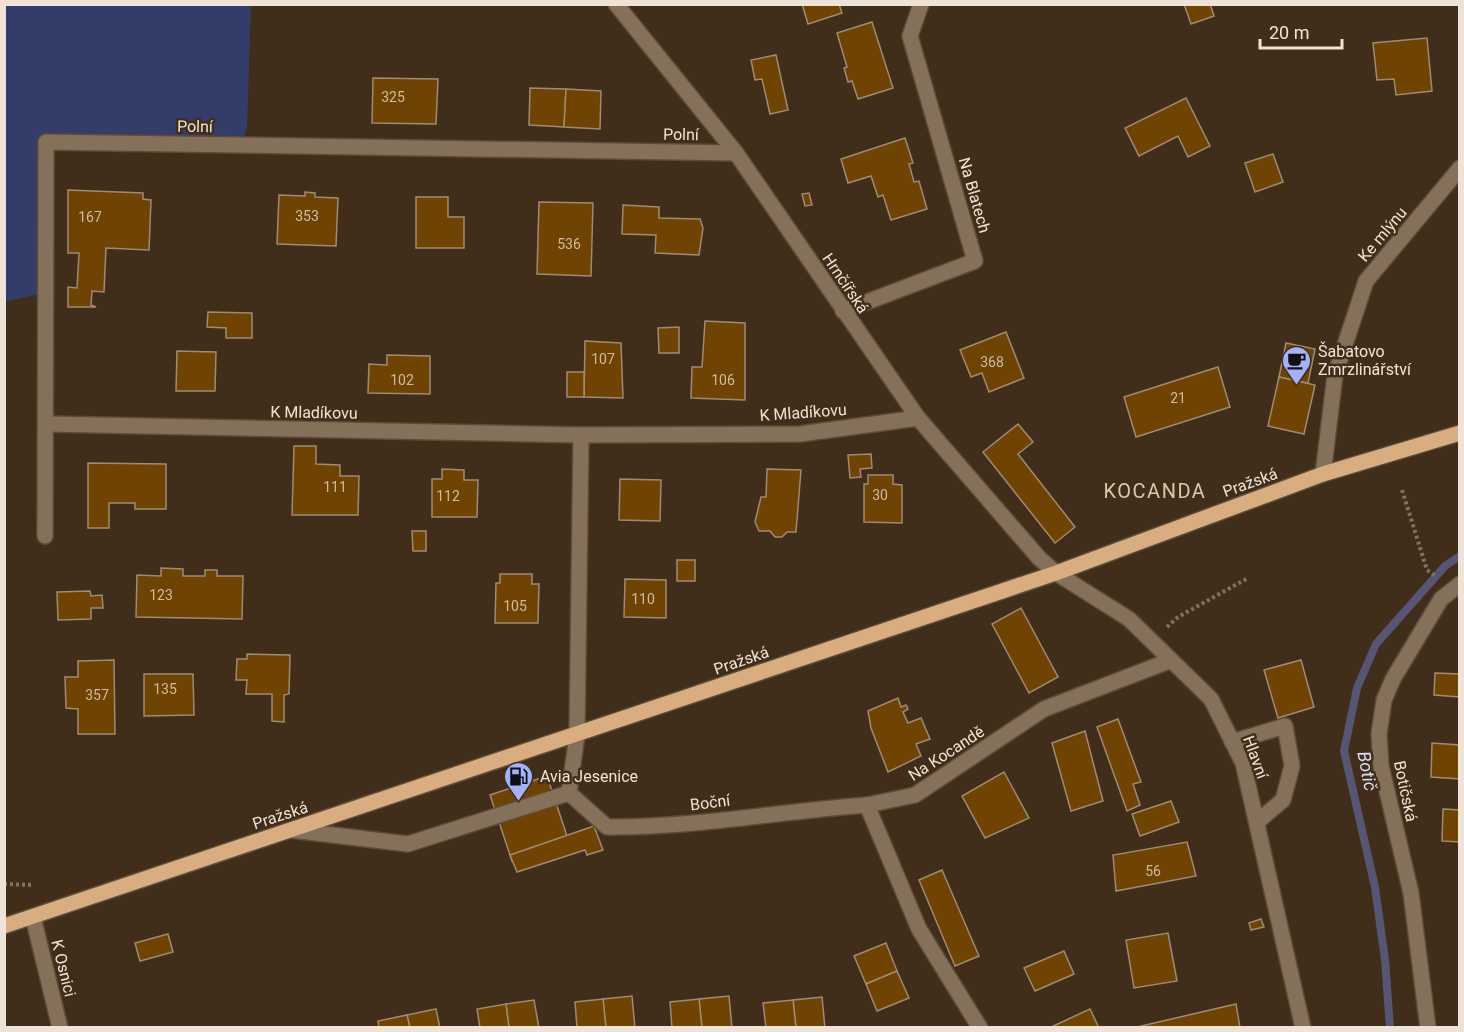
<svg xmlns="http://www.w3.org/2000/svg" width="1464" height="1032" viewBox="0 0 1464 1032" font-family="Roboto,sans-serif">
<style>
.green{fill:#343c69}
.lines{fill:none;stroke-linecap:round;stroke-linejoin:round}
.stream{stroke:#565574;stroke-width:8}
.building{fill:#6f4402;stroke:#a08a73;stroke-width:1.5}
.minor-casing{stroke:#5c4b38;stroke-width:18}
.major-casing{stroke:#5c4b38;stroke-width:18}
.path{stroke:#817261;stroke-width:4;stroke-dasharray:3 3;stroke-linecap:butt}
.minor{stroke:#85705a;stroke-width:15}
.major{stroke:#d8ad7f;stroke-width:15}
.labels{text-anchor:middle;stroke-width:5;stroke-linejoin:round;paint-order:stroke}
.number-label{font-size:14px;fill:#cfbba2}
.street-label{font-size:16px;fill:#efe3d7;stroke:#402e1a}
.poi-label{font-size:16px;fill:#efe3d7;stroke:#402e1a;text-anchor:start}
.water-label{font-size:18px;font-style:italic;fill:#dbdff1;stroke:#402e1a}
.quarter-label{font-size:20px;letter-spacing:1.5px;fill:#ddc6ae;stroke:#402e1a}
</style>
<rect width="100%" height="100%" fill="#402e1a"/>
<!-- green -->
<polygon class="green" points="4,5 251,5 247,127 244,139 58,134 50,137 38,162 39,294 5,302"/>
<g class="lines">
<!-- stream -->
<polyline class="stream" points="1390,1028 1385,960 1375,887 1344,751 1357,688 1376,644 1445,566 1460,556"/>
</g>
<!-- building -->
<g class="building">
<polygon points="802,4 839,4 842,13 808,24"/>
<polygon points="1184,4 1210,4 1214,16 1191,24"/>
<polygon points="872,22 893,88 858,99 852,81 848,82 844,68 847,67 837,33"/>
<polygon points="1427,38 1432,91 1396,95 1394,79 1377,80 1373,43"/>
<polygon points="776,55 788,110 770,114 762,79 755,80 751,60"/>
<polygon points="373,78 438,79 436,124 372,123"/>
<polygon points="530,88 566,89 564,127 529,125"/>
<polygon points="566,89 601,91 600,129 564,127"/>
<polygon points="1186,98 1210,146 1188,157 1178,136 1139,156 1125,128"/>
<polygon points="905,138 913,163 909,164 914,182 919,181 927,209 891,220 883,195 878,197 871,176 848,183 841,159"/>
<polygon points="1273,154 1283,182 1255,192 1245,163"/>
<polygon points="68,190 143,193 143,199 151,200 149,250 106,248 104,292 92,291 91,305 96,307 68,307 68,287 77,288 79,253 68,253"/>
<polygon points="305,192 315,193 315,197 338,198 336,246 277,244 279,195 305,196"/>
<polygon points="809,193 812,205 805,206 802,194"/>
<polygon points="416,197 448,197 448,217 464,217 464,248 416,248"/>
<polygon points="539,202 593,203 591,276 537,274"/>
<polygon points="623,205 659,207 659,218 700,219 703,228 699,255 655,253 656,235 622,234"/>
<polygon points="208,312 252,313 252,338 226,338 226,328 207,327"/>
<polygon points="705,321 745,323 745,400 691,398 692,367 702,367"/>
<polygon points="679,327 679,353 659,353 658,328"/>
<polygon points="1006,332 1024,378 989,392 982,373 971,377 960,350"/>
<polygon points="585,341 621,343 623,398 584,397"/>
<polygon points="1286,343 1315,349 1308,383 1279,377"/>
<polygon points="177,351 216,352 215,391 176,391"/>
<polygon points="387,355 430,356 430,394 368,393 369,364 387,365"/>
<polygon points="1218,367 1230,407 1136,437 1124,397"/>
<rect x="567" y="372" width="17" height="25"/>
<polygon points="1279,377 1315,385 1304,434 1268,426"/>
<polygon points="1018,424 1033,442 1018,454 1075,527 1055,543 983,452"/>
<polygon points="294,446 316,446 316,464 340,465 340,476 359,476 358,515 292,515"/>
<polygon points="871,454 872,468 860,469 861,477 850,478 848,455"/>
<polygon points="88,463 166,464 166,509 135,509 135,503 109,503 109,528 88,528"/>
<polygon points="442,469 464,470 464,480 478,480 477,517 432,517 432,479 442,479"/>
<polygon points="767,469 801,470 796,532 787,532 782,537 775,537 770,531 759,531 755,522 761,497 766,497"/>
<polygon points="868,475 893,475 893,484 902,485 902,523 864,522 864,484 868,484"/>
<polygon points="620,479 661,480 660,521 619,520"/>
<polygon points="412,531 426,531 426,551 413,551"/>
<rect x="677" y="560" width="18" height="21"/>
<polygon points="161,568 183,569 183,576 205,576 205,570 217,570 217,576 243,576 242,619 136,617 137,575 161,576"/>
<polygon points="500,574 532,574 532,584 539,584 538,623 495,623 496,583 500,583"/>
<polygon points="625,579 666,580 666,618 624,617"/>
<polygon points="90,591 91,596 102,595 103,608 91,608 91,619 58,620 57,592"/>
<polygon points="1021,608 1058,677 1029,693 992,624"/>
<polygon points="247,654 290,655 289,694 284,695 284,722 272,721 272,694 246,694 247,680 236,680 237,659 247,659"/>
<polygon points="114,660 115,734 78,734 78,709 66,708 65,677 78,677 78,661"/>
<polygon points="1301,660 1314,707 1278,718 1264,670"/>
<polygon points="1435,673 1460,674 1460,697 1434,695"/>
<polygon points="144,674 193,674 194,715 144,716"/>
<polygon points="898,698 901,707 906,705 908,709 903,712 908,723 921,718 930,739 916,744 921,756 888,772 871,728 868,711"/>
<polygon points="1118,719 1141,782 1133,784 1140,805 1127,811 1097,727"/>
<polygon points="1085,731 1103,801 1071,811 1052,743"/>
<polygon points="1432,743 1460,745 1460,779 1431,777"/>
<polygon points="1004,772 1029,818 985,838 962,796"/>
<polygon points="547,776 569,842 512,861 490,795"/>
<polygon points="1171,801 1179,822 1140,836 1132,814"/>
<polygon points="1443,809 1460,810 1460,842 1442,841"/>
<polygon points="594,826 603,850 587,855 585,850 517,872 510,855"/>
<polygon points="1187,842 1196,876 1116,891 1113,855"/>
<polygon points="942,870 979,956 955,966 919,880"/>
<polygon points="1261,919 1264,927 1251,930 1249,923"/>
<polygon points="1168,933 1177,981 1134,988 1126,940"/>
<polygon points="168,934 173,952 140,961 135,943"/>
<polygon points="886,943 897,971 866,984 854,956"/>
<polygon points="1064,951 1074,974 1035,991 1024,968"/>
<polygon points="897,971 909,998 877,1011 866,984"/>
<polygon points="632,996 635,1028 606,1028 603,999"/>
<polygon points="729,996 732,1028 702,1028 699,999"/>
<polygon points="822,997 825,1028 796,1028 793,1000"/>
<polygon points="603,999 606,1028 577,1028 575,1002"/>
<polygon points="699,999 702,1028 672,1028 670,1002"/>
<polygon points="534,1000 539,1028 509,1028 506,1004"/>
<polygon points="793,1000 796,1028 766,1028 763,1003"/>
<polygon points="506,1004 509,1028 480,1028 477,1009"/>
<polygon points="1236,1004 1240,1028 1137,1027"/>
<polygon points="436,1009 440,1028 410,1028 407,1015"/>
<polygon points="1090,1009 1099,1028 1049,1028"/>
<polygon points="407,1015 410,1028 379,1028 378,1021"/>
</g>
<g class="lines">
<defs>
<g id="minor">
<polyline points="616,4 736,153 918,418 1039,558 1056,573 1129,619 1211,699 1243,763 1303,1028"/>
<polyline points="843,311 975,261 910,36 921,4"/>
<polyline points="47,424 581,435 800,434 918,418"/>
<polyline points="1323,474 1335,375 1366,281 1460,168"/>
<polyline points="45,536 46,142 736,153"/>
<polyline points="1232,742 1285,726 1292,766 1283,800 1257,822"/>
<path d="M569 793 607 827C693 828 781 811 867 805"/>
<polyline points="291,830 408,844 569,793 577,735 581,435"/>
<polyline points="33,917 60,1028"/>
<polyline points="980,1028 919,929 867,805 915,795 1044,709 1169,661"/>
<polyline points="1428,1028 1411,893 1381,766 1379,734 1384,700 1393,679 1441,599 1460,584"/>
</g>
<polyline id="major" points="4,926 1056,573 1323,474 1460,433"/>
</defs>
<!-- minor casing -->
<use href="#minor" class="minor-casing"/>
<!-- major casing -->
<use href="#major" class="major-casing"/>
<!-- path -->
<g class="path">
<polyline points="1402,490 1427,570 1437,577"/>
<polyline points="1167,627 1178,617 1248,578"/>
<polyline points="4,884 33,885"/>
</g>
<!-- minor -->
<use href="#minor" class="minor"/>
<!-- major -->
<use href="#major" class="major"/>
</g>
<!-- icons -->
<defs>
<symbol id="cafe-pin" viewBox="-11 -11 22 30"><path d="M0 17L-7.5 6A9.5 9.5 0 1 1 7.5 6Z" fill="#a3b2fd" stroke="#402e1a"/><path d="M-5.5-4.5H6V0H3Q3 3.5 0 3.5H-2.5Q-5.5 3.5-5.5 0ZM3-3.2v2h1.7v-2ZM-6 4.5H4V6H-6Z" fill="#111"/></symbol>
<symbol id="fuel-pin" viewBox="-11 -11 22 30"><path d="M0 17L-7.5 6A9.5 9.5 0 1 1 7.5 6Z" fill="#a3b2fd" stroke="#402e1a"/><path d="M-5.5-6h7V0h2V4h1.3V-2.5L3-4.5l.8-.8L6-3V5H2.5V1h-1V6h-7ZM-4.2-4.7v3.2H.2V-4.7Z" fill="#111"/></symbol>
</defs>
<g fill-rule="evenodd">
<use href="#cafe-pin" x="1280" y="344" width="33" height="45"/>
<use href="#fuel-pin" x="502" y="760" width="33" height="45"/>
</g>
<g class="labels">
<!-- number labels -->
<g class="number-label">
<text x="393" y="102">325</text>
<text x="307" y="221">353</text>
<text x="90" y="222">167</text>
<text x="569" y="249">536</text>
<text x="603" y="364">107</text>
<text x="992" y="367">368</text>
<text x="402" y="385">102</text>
<text x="723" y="385">106</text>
<text x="1178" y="403">21</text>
<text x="335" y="492">111</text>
<text x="880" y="500">30</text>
<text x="448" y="501">112</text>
<text x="161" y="600">123</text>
<text x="643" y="604">110</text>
<text x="515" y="611">105</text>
<text x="165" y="694">135</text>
<text x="97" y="700">357</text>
<text x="1153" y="876">56</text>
</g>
<!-- street labels -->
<g class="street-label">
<text transform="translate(195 126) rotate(1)" y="6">Polní</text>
<text transform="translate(681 134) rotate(1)" y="6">Polní</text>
<text transform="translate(975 195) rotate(74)" y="6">Na Blatech</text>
<text transform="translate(1382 234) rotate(-50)" y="6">Ke mlýnu</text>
<text transform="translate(846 283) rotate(56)" y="6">Hrnčířská</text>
<text transform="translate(314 412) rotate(1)" y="6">K Mladíkovu</text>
<text transform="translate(803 412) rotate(-4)" y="6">K Mladíkovu</text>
<text transform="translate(1250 482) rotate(-20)" y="6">Pražská</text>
<text transform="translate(741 660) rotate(-19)" y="6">Pražská</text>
<text transform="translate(946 753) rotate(-33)" y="6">Na Kocandě</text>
<text transform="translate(1256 757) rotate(70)" y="6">Hlavní</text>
<text transform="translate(1406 791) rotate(78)" y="6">Botičská</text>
<text transform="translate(710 802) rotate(-7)" y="6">Boční</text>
<text transform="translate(280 815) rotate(-18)" y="6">Pražská</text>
<text transform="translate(64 968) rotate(76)" y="6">K Osnici</text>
</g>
<!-- poi labels -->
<g class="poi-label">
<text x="1318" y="357">Šabatovo<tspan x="1318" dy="18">Zmrzlinářství</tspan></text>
<text x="540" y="782">Avia Jesenice</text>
</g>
<!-- water labels -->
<g class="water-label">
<text transform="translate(1367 771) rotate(79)" y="6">Botič</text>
</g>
<!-- quarter labels -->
<g class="quarter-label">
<text x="1155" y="498">KOCANDA</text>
</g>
</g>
<!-- border -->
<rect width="1464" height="1032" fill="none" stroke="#efe3d7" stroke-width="12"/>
<!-- scale -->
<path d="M1260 39v9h82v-9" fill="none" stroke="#efe3d7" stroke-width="3"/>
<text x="1269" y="39" font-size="18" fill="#efe3d7" stroke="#402e1a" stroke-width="4.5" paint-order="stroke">20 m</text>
</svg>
